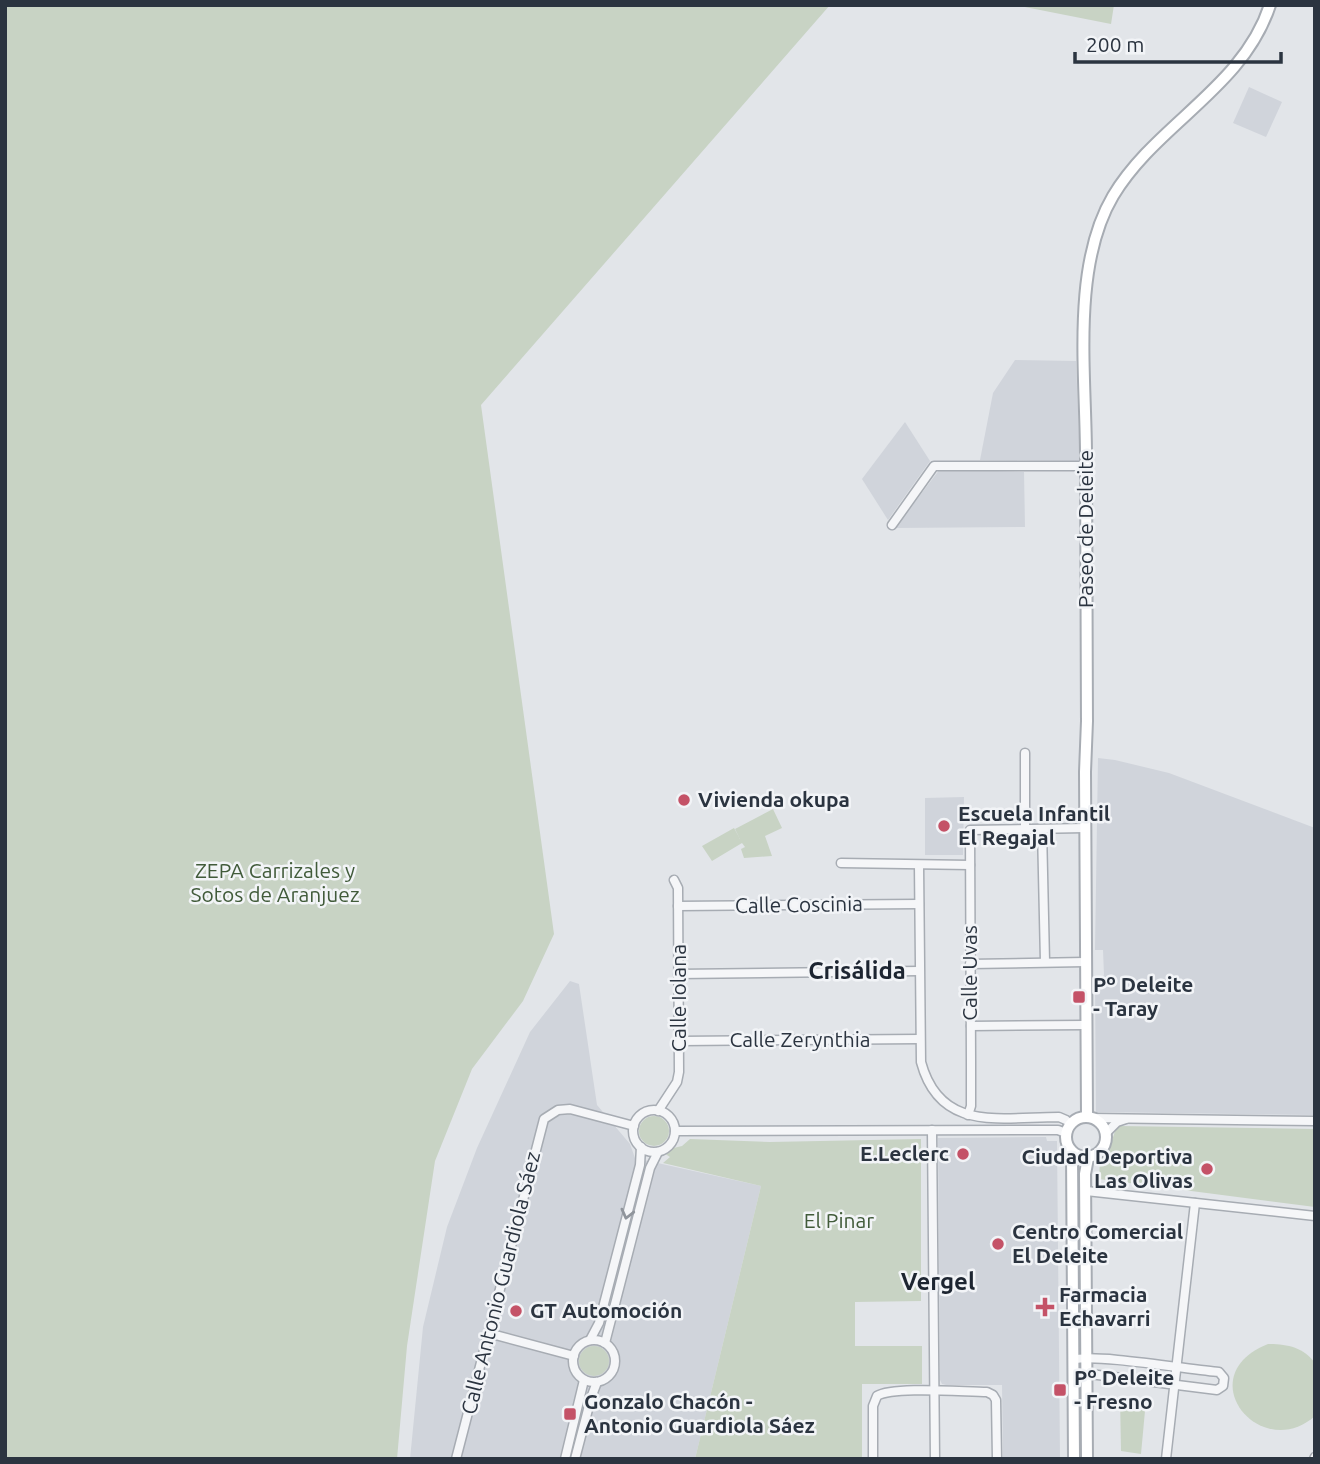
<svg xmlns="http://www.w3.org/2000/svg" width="1320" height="1464" viewBox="0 0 1320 1464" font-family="Ubuntu,sans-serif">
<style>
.built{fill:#d0d4db}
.green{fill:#c8d3c4}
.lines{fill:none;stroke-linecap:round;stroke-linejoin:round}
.minor-casing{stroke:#a7acb3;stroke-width:11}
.secondary-casing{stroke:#a7acb3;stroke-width:14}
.minor{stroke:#f5f6f8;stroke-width:8}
.secondary{stroke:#fff;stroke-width:10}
.oneway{stroke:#90959c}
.poi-dot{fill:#c45267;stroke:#f2f4f7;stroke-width:2.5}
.labels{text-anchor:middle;stroke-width:5;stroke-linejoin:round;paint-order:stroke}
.street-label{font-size:21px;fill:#2b3440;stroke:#f2f4f7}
.poi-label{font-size:21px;font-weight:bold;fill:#2b3440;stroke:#f2f4f7;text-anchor:start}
.park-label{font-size:21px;fill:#415b3a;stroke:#f2f4f7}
.quarter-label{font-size:24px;font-weight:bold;fill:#1d2531;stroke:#f2f4f7}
</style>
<rect width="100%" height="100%" fill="#e2e5e9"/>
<!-- built -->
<g class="built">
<polygon points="1249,87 1282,102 1266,137 1233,123"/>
<polygon points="1015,360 1076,361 1080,461 980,460 993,393"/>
<polygon points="905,422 930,461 888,520 862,479"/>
<polygon points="940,469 1024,472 1025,527 895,528"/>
<polygon points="1098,758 1115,760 1169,773 1315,828 1315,1115 1096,1112 1095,979 1102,979 1104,975 1103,950 1095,950"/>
<polygon points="964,797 963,855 925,855 925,798"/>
<polygon points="570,981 579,984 597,1105 630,1144 635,1158 761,1186 695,1459 410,1459 423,1327 447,1227 477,1148 530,1032"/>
<polygon points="1046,1137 1047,1141 1057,1141 1060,1459 1003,1459 1002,1385 946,1385 942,1384 940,1380 938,1138"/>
</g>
<!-- green -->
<g class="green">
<polygon points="5,5 830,5 481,405 554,934 523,1001 472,1069 435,1161 407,1346 397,1459 5,1459"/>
<polygon points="1015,5 1114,5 1111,24"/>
<polygon points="773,809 782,828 765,836 772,856 744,858 741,849 745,847 742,843 712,861 702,846 734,828 740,839 735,829"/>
<circle cx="654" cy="1131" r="15"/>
<polygon points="1119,1126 1315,1129 1315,1207 1099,1179 1100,1160 1109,1150 1115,1131"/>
<polygon points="690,1139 770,1142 921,1139 921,1301 855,1302 855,1346 922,1346 922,1384 862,1384 862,1459 695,1459 761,1186 663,1163 670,1157 661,1151 682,1146"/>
<path d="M1268 1344C1287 1344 1303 1347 1315 1363V1416C1261 1464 1188 1376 1268 1344Z"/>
<circle cx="594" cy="1361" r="15"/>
<polygon points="1120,1396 1146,1400 1141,1454 1121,1451"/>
</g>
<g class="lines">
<defs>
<g id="minor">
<polyline points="892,525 934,466 1086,466"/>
<polyline points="1025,753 1025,829"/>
<polyline points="1042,829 1045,962"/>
<polyline points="841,863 970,865"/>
<path d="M919 865 921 1062C940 1133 1001 1117 1059 1117L1066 1120 1071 1124"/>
<polyline points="678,906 919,904"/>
<polyline points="970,964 1085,962"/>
<polyline points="678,974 919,971"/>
<polyline points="971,1026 1085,1025"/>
<polyline points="680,1041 920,1039"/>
<circle cx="654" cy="1131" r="21"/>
<polyline points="658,1111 677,1082 679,1072 678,888 674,880"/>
<polyline points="968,1115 971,1106 971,1063 970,830 1085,828"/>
<polyline points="1091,1118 1315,1121"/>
<polyline points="932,1130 935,1459"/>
<polyline points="675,1131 1058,1130 1066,1133"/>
<polyline points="1106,1133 1117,1122 1126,1119"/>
<polyline points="1086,1191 1315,1216"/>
<polyline points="488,1333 574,1356"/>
<polyline points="590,1340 599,1323 640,1165 641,1147"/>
<circle cx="594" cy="1361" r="21"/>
<polyline points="605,1343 650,1168 658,1152"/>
<path d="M1073 1360C1093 1353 1192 1370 1219 1372L1224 1378 1223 1386 1217 1390 1074 1372"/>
<polyline points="456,1459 544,1119 558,1110 570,1109 634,1126"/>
<polyline points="565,1459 584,1380"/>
<polyline points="575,1459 591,1398 597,1382"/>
<path d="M873 1459V1406L877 1396C893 1386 964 1392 987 1392L993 1395 996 1400 997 1459"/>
<polyline points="1166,1459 1195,1203"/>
<polyline points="1314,1459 1315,1457"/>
</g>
<g id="secondary">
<circle cx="1086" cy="1137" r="20"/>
<path d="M1087 1117 1085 772 1087 721C1086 633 1086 545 1086 456 1086 375 1071 267 1113 196 1156 124 1243 88 1270 5"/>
<polyline points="1072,1153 1074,1459"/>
<polyline points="1087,1459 1085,1174 1088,1158"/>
</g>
</defs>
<!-- minor casing -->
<use href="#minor" class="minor-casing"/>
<!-- secondary casing -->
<use href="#secondary" class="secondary-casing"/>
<!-- minor -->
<use href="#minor" class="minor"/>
<!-- secondary -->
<use href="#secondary" class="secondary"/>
</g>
<!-- one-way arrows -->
<defs><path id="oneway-chevron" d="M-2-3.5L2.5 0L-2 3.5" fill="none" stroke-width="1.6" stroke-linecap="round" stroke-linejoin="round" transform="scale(1.75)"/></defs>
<use class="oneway" href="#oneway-chevron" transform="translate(627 1214) rotate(104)"/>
<!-- markers -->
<g class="poi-dot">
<circle cx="684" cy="800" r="7"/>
<circle cx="944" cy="826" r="7"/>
<rect x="1072" y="990" width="14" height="14" rx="3.5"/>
<circle cx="963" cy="1154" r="7"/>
<circle cx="1207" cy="1169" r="7"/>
<circle cx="998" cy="1244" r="7"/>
<path d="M1041.5 1296.5h7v7h7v7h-7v7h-7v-7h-7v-7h7z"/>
<circle cx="516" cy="1311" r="7"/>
<rect x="1053" y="1383" width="14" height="14" rx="3.5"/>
<rect x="563" y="1407" width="14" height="14" rx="3.5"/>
</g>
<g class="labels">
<!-- street labels -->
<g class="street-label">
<text transform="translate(1086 529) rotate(-90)" y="7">Paseo de Deleite</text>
<text transform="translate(799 905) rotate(-1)" y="7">Calle Coscinia</text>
<text transform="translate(970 973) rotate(-90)" y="7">Calle Uvas</text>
<text transform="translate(679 998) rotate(-90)" y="7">Calle Iolana</text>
<text x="800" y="1047">Calle Zerynthia</text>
<text transform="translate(501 1283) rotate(-76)" y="7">Calle Antonio Guardiola Sáez</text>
</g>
<!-- poi labels -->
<g class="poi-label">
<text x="698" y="807">Vivienda okupa</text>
<text x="958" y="821">Escuela Infantil<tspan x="958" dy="24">El Regajal</tspan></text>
<text x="1093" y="992">Pº Deleite<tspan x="1093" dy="24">- Taray</tspan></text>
<text x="949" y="1161" text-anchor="end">E.Leclerc</text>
<text x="1193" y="1164" text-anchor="end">Ciudad Deportiva<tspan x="1193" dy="24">Las Olivas</tspan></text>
<text x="1012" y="1239">Centro Comercial<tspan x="1012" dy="24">El Deleite</tspan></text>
<text x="1059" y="1302">Farmacia<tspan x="1059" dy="24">Echavarri</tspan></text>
<text x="530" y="1318">GT Automoción</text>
<text x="1074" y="1385">Pº Deleite<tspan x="1074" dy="24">- Fresno</tspan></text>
<text x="584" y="1409">Gonzalo Chacón -<tspan x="584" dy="24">Antonio Guardiola Sáez</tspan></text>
</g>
<!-- park labels -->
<g class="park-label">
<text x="275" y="878">ZEPA Carrizales y<tspan x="275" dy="24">Sotos de Aranjuez</tspan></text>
<text x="839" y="1228">El Pinar</text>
</g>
<!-- quarter labels -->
<g class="quarter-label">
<text x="857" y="979">Crisálida</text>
<text x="938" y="1290">Vergel</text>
</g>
</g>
<!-- border -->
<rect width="1320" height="1464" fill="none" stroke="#2b3440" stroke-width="14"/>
<!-- scale -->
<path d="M1075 52v10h206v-10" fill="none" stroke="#2b3440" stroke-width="3.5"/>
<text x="1086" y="52" font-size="21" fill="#2b3440" stroke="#f2f4f7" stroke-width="5" paint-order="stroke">200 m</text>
</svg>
